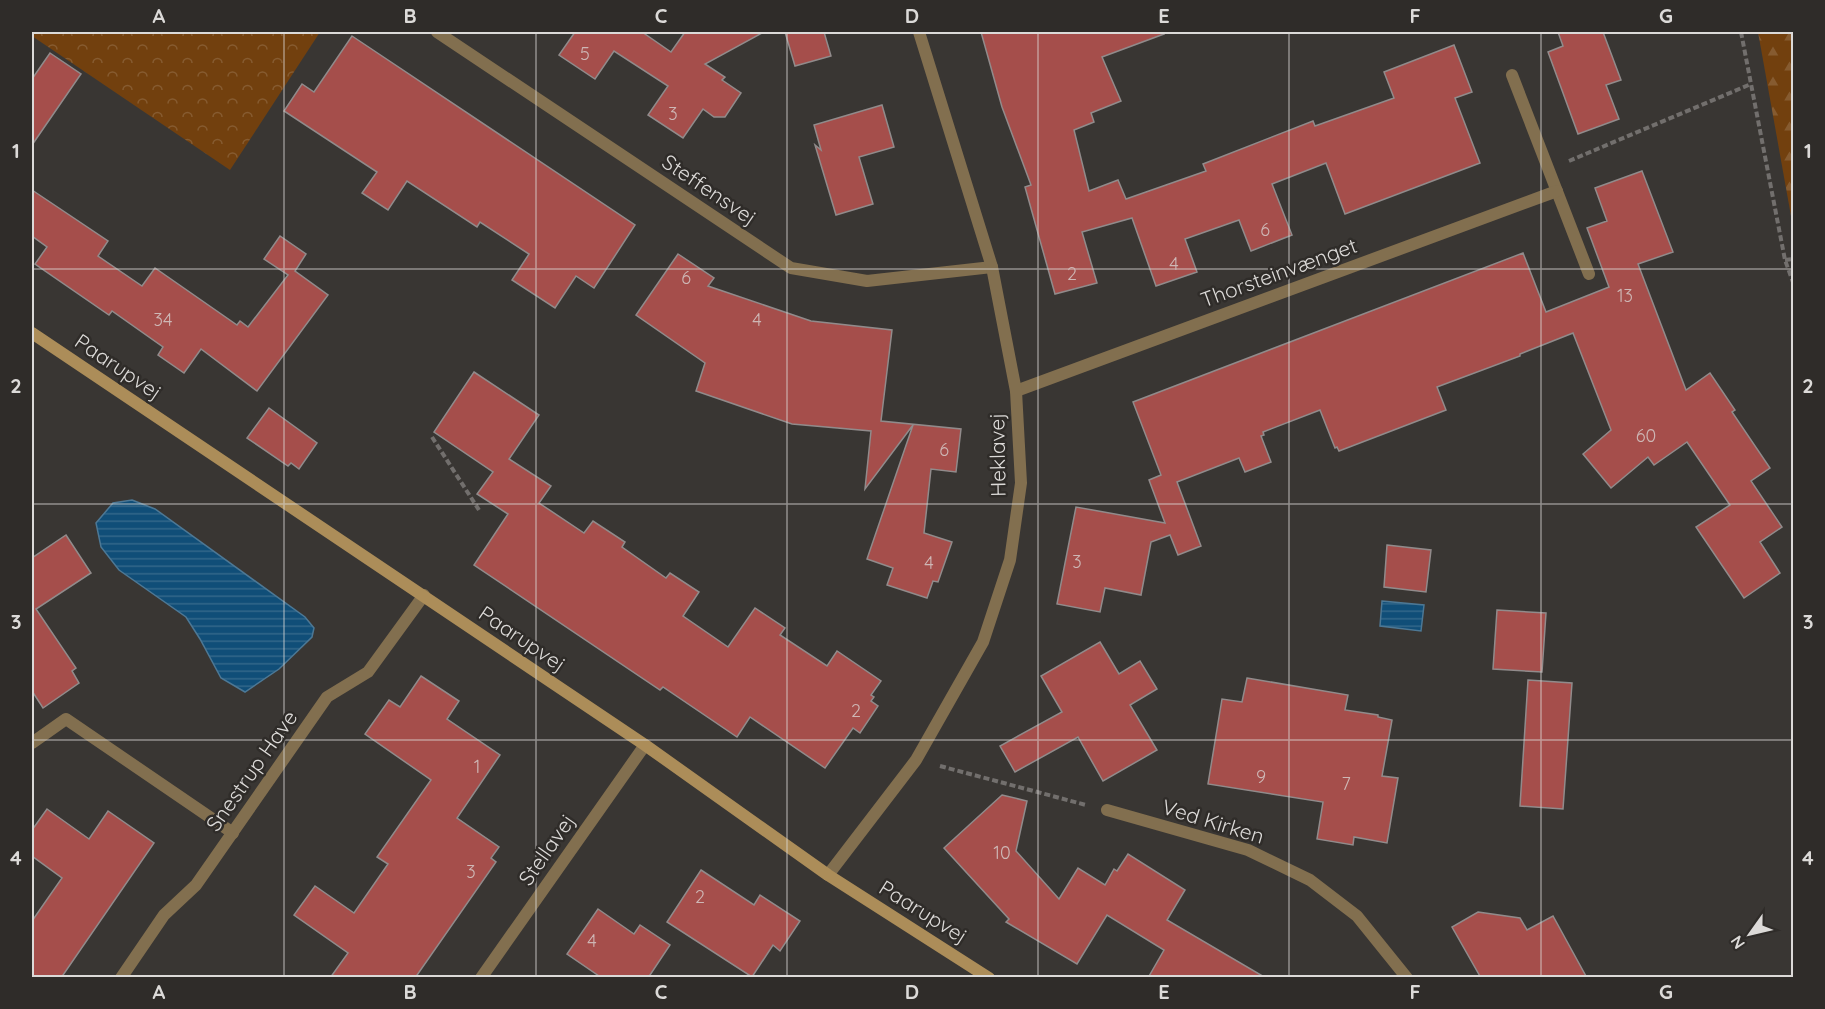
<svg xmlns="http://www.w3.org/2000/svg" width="1825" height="1009" viewBox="0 0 1825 1009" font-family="Quicksand,sans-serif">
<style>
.forest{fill:url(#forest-firs)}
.park{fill:url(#park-crowns)}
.water{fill:url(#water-rules);stroke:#4d7895;stroke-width:1.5}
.building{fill:#a54e4b;stroke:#918b8b;stroke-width:1.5}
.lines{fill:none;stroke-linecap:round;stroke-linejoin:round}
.path{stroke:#726f6d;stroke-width:4;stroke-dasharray:6 3;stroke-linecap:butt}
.lane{stroke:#826f4f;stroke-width:12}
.street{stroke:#826f4f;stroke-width:12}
.secondary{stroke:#ac8d59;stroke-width:12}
.grid{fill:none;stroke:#dcdad8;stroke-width:1.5;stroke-opacity:0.55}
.labels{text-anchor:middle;stroke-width:5;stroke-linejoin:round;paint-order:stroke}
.number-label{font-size:18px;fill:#ceb7b5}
.street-label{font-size:21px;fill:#dcdad8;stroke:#2f2c29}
.neatline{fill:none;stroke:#dcdad8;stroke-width:2}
.grid-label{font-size:20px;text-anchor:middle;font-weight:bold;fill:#dcdad8}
</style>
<defs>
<pattern id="forest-firs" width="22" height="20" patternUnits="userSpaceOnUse" patternTransform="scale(1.5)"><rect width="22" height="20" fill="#72400e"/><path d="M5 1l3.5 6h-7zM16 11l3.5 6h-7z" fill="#865b30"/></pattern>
<pattern id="park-crowns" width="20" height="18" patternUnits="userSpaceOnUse" patternTransform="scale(1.5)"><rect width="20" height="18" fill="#72400e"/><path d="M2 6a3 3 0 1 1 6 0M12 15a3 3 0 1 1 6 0" fill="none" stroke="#865b30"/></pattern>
<pattern id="water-rules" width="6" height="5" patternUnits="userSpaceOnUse" patternTransform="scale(1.5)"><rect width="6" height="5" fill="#104e78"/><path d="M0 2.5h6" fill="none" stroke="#32678a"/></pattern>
</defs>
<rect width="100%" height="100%" fill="#393633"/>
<!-- forest -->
<polygon class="forest" points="1758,32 1793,32 1793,227"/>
<!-- park -->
<polygon class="park" points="32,32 320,32 230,170 32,36"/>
<!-- water -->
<g class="water">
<polygon points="132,500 155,509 305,617 314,628 312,637 279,669 245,692 221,678 200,639 186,617 119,570 101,547 96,523 113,503"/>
<polygon points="1382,601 1424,605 1421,631 1380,626"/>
</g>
<!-- building -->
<g class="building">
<polygon points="575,32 642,32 671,52 685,32 764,32 705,64 725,77 722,80 741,93 725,117 714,117 703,109 683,138 648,115 668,86 614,51 595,79 559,55"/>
<polygon points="785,32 824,32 831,56 795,66"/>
<polygon points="981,32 1163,32 1164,34 1102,57 1121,101 1091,113 1094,122 1074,130 1089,191 1118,180 1126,199 1206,171 1203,164 1313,121 1315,126 1394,98 1384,72 1454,45 1472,92 1455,98 1480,163 1345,214 1326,163 1272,184 1292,235 1251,251 1239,220 1185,239 1197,272 1156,286 1132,218 1082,232 1097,283 1055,294 1025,187 1031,185 1002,107"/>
<polygon points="1558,32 1603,32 1621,80 1606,85 1619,119 1578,134 1548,52 1563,46"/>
<polygon points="352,36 635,225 594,288 576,276 555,308 512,280 529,254 480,222 477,227 407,181 388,210 362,193 377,172 284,111 302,84 314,92"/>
<polygon points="50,53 81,74 32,145 32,79"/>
<polygon points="882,105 894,147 859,157 873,204 836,215 815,145 821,150 814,125"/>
<polygon points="1642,171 1673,252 1638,264 1686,390 1710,373 1735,410 1732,412 1770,468 1751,481 1782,527 1760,542 1780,573 1744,598 1696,527 1730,505 1687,442 1654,465 1648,457 1611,488 1583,454 1611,430 1573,333 1520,354 1520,356 1437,387 1446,410 1339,451 1337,447 1335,448 1320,410 1263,432 1264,435 1261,436 1271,462 1245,472 1239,458 1177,482 1201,546 1178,555 1170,535 1151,542 1141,595 1105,588 1100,612 1057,604 1076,507 1165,523 1149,480 1161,475 1133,402 1523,253 1546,312 1609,287 1587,228 1607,221 1595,188"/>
<polygon points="32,190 108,241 98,256 142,286 155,268 237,325 240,321 248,327 288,275 264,259 280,236 306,254 295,271 328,295 257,391 201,349 184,373 158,355 163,347 112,311 109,315 35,264 47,247 32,236"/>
<polygon points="678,254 714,278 708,286 811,321 892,330 881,421 961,429 956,472 931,469 924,533 952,542 938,582 933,581 927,598 887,585 893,568 867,559 913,425 865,489 871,431 792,424 696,391 705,363 636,315"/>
<polygon points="474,372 539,415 509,459 551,486 539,503 584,533 593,521 625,542 622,547 666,578 670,573 699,592 683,616 728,647 755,608 785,628 780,635 827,666 837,651 881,681 871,695 874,697 871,701 878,706 860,733 853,728 825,768 750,717 737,737 663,687 660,690 474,565 508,514 477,494 493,472 434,432"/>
<polygon points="269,408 317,443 299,469 291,463 288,466 247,438"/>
<polygon points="66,535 91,573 36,609 76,668 72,671 79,683 43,708 32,691 32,558"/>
<polygon points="1387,545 1431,550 1426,592 1384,587"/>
<polygon points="1497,610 1546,613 1542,672 1493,669"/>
<polygon points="1100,642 1119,674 1140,661 1157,689 1130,705 1157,750 1103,781 1078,737 1015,772 1000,746 1062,712 1041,676"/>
<polygon points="421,676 459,701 447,719 500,755 457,818 499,847 491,858 496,862 415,978 330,978 348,953 294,915 315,886 354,913 388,864 377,857 431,780 365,734 389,700 400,707"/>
<polygon points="1247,678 1348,695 1345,710 1378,715 1378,717 1392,720 1382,776 1398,778 1387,843 1354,837 1353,845 1317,839 1323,802 1208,784 1222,699 1242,702"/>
<polygon points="1528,680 1572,683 1563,809 1520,806"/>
<polygon points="1002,795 1027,801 1016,851 1059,899 1078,868 1105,885 1114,869 1117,871 1128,854 1185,890 1167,920 1266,978 1148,978 1164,950 1107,915 1077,964 1006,922 1009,919 944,848"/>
<polygon points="47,809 89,839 108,811 154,843 61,978 32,978 32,921 62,878 32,856 32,830"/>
<polygon points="701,870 754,905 760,895 800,921 780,951 773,945 752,977 667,922"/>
<polygon points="598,909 634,934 640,925 670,945 648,978 602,978 567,954"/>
<polygon points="1478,912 1520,918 1527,930 1553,916 1587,978 1481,978 1452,927"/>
</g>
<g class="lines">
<!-- path -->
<g class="path">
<polyline points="1741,32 1785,260 1794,285"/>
<polyline points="1569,161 1751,84"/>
<polyline points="1785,260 1794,259"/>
<polyline points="432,437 479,510"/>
<polyline points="940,766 1086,805"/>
</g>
<!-- lane -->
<polyline class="lane" points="32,743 66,719 233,833"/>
<!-- street -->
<g class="street">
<polyline points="437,32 791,268 867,281 992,267"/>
<polyline points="1512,75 1589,274"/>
<polyline points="1016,391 1557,191"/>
<polyline points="1107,810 1248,850 1310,880 1357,916 1407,978"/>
<polyline points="828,875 916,760 983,642 1010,560 1021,483 1016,391 992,267 919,32"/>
<polyline points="121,978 164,915 196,885 327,697 368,672 424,595"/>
<polyline points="481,978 645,745"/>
</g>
<!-- secondary -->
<polyline class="secondary" points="32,333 645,745 828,875 989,978"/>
</g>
<!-- grid -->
<path class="grid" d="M284 32V978M536 32V978M787 32V978M1038 32V978M1289 32V978M1541 32V978M32 269H1794M32 504H1794M32 740H1794"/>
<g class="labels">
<!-- number labels -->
<g class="number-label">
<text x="585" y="60">5</text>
<text x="673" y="120">3</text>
<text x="1265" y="236">6</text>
<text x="1174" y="270">4</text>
<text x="1072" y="280">2</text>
<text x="686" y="284">6</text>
<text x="1625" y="302">13</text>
<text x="163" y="326">34</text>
<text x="757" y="326">4</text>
<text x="1646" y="442">60</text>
<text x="944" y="456">6</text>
<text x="1077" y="568">3</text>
<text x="929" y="569">4</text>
<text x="856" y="717">2</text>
<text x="477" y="773">1</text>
<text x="1261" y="783">9</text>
<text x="1346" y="790">7</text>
<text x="1002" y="859">10</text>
<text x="471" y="878">3</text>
<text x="700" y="903">2</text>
<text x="592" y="947">4</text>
</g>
<!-- street labels -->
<g class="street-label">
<text transform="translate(709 190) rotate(34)" y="7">Steffensvej</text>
<text transform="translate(1279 273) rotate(-20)" y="7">Thorsteinvænget</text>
<text transform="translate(118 367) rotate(34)" y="7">Paarupvej</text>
<text transform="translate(998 455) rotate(-91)" y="7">Heklavej</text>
<text transform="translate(522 639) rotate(34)" y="7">Paarupvej</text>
<text transform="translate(252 771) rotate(-55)" y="7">Snestrup Have</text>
<text transform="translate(1213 822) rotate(17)" y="7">Ved Kirken</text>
<text transform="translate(547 850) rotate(-55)" y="7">Stellavej</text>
<text transform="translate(923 912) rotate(32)" y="7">Paarupvej</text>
</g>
</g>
<!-- border -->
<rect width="1825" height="1009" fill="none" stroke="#2f2c29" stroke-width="66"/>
<!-- north arrow -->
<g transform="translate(1750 934) rotate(236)" stroke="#2f2c29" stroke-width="4.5" paint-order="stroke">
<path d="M0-4.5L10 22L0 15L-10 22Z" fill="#dcdad8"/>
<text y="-9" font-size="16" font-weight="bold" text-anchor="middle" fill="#dcdad8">N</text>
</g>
<rect x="33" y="33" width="1759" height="943" class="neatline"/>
<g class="grid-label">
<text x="159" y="23">A</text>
<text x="410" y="23">B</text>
<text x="661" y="23">C</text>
<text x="912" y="23">D</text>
<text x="1164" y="23">E</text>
<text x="1415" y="23">F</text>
<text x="1666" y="23">G</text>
<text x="16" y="158">1</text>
<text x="1808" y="158">1</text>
<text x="16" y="393">2</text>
<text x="1808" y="393">2</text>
<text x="16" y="629">3</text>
<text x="1808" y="629">3</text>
<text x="16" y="865">4</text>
<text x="1808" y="865">4</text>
<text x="159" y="999">A</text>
<text x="410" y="999">B</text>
<text x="661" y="999">C</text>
<text x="912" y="999">D</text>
<text x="1164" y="999">E</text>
<text x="1415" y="999">F</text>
<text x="1666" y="999">G</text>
</g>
</svg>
